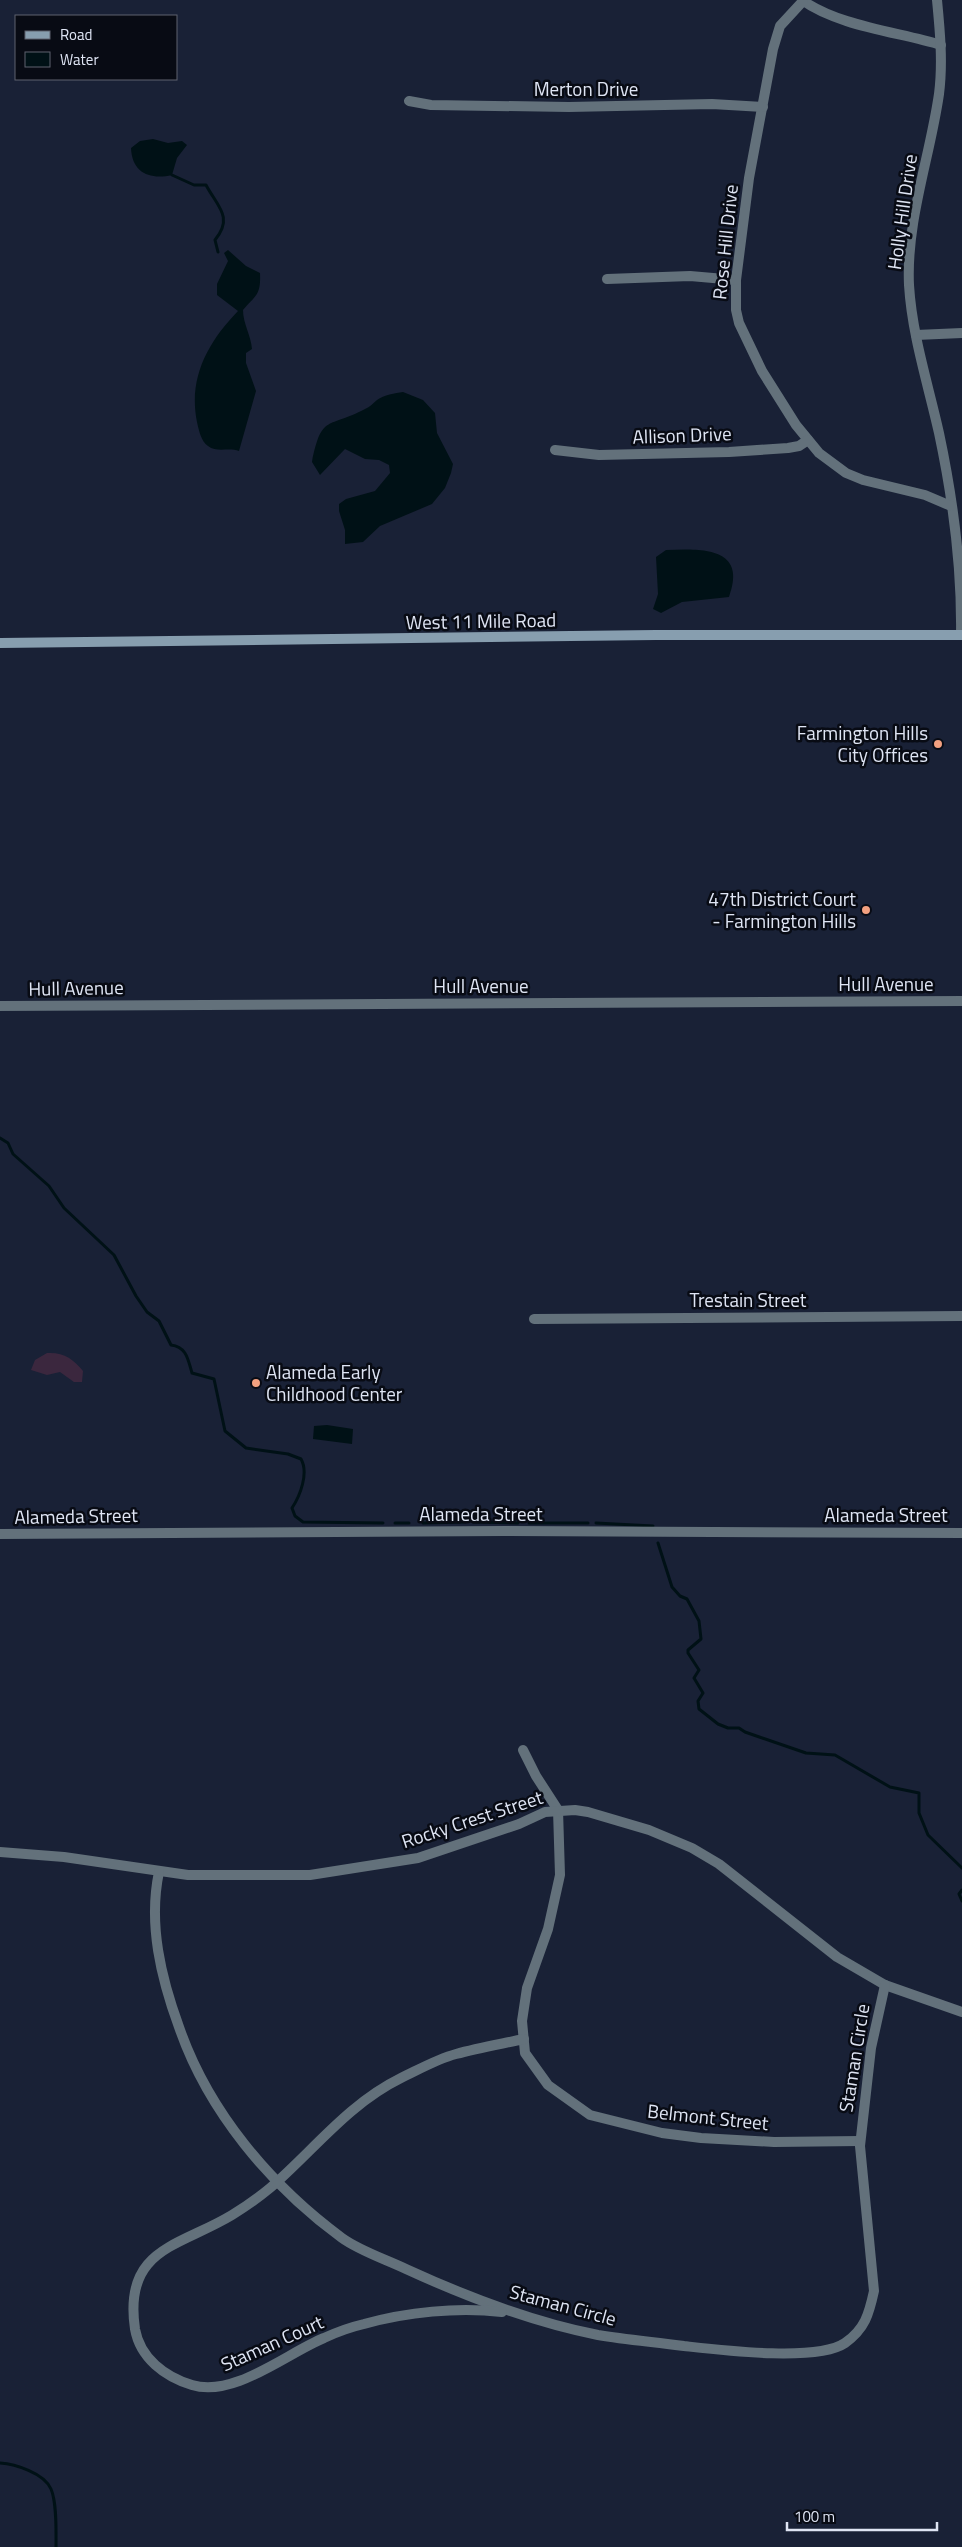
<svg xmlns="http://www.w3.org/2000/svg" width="962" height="2547" viewBox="0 0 962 2547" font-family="'Titillium Web',sans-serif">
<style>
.park{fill:#3b273e}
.water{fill:#001116}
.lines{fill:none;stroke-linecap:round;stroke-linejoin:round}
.stream{stroke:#001116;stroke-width:3}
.street{stroke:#63717b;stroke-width:10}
.secondary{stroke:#879eaf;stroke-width:10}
.poi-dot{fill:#f2a080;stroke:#080b14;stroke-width:2}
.labels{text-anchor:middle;stroke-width:5;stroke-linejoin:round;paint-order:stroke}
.street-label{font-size:19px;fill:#dfe5f4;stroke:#080b14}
.poi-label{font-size:19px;fill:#dfe5f4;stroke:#080b14;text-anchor:end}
</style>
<rect width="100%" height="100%" fill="#192136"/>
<!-- park -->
<path class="park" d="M47 1353C64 1352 73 1359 83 1371L82 1382H74L60 1372 47 1375 31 1370 35 1360Z"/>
<!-- water -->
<g class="water">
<path d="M153 139 168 143 182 141 187 145 177 158 172 175C150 180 132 173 131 148L140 141Z"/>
<path d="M228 250 246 266 260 273C261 295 256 295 243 310 243 324 251 335 252 349L246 353V363L256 391 239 451C229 447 217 453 208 446 201 441 199 431 197 422 188 378 208 342 238 311L217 295V284L228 261 224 253Z"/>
<path d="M403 392 423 400 435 413 437 433 453 464 451 473 445 488 432 504 380 526 363 542 345 544V530L339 511V504L346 499 375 491 390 473 389 465 379 460 365 459 345 449 320 475 312 462C322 413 328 429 365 409 370 407 373 403 377 400 384 395 395 393 403 392Z"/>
<path d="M666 550C700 549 748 546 729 597L682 602 661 613 653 609 658 594 656 557Z"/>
<polygon points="327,1425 353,1429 352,1444 313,1439 314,1426"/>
</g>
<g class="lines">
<!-- stream -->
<g class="stream">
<path d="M172 175 194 185H206C217 206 234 217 215 240L218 252"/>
<path d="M0 1138 8 1143 13 1154 49 1186 64 1208 114 1255 136 1296 147 1312 159 1321 171 1345C187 1347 188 1360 192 1373L214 1379 225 1431 246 1448 288 1454 301 1459C309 1473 300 1496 292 1508L295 1516 303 1522 383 1523"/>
<polyline points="473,1522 518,1523"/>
<polyline points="395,1523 409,1523"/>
<polyline points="423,1523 465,1522"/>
<polyline points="529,1523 588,1523"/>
<polyline points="596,1523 653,1526"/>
<polyline points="658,1543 672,1587 680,1596 687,1599 699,1621 701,1639 688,1650 688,1653 699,1670 694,1678 703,1693 698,1701 699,1709 718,1724 728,1728 739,1728 745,1732 806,1753 835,1755 890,1787 919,1793 919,1813 928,1835 962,1868"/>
<polyline points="962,1890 959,1894 962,1901"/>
<path d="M0 2463C15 2464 44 2473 51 2489 57 2503 56 2531 56 2547"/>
</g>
<!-- street -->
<g class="street">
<path d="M802 0C838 26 898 32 941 45"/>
<path d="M937 0C940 31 943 63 939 94 930 157 906 221 909 285 912 335 928 384 939 433 953 499 962 568 961 635"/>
<polyline points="803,1 780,26 773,49 749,178 736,280 736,310 739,323 762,371 796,425 819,453 846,473 863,480 925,495 951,506"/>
<polyline points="409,101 431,105 569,107 712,104 763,107"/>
<polyline points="607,279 690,276 736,280"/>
<polyline points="916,335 962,333"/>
<polyline points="555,450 599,455 729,452 788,448 799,446 808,440"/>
<polyline points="0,1006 962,1001"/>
<polyline points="534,1319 962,1316"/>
<polyline points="0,1534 504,1531 962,1533"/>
<polyline points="523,1750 536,1776 558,1810 560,1875 548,1929 527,1988 522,2021 525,2053 548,2085 590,2115 662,2133 701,2138 774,2142 860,2141"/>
<polyline points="0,1852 64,1857 188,1875 310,1875 418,1858 519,1824 545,1812 575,1810 588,1812 649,1830 692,1848 719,1864 837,1957 885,1985 962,2012"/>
<path d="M159 1872C148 1924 161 1978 179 2027 208 2111 270 2185 342 2238 360 2251 385 2259 406 2269 467 2297 532 2322 598 2335 627 2340 656 2342 684 2346 720 2350 817 2362 845 2343 865 2329 869 2314 874 2291L860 2146 871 2048 885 1985"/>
<path d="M502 2312C457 2307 407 2312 364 2324 351 2327 337 2332 324 2338 287 2353 234 2398 192 2385 165 2377 140 2358 135 2329 123 2248 179 2247 232 2215 245 2207 258 2198 270 2188 313 2151 348 2104 401 2078 418 2070 437 2059 456 2054 478 2048 501 2044 524 2039"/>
</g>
<!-- secondary -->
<polyline class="secondary" points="0,643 656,635 962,635"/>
</g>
<!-- markers -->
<g class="poi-dot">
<circle cx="938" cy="744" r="5"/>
<circle cx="866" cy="910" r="5"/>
<circle cx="256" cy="1383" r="5"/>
</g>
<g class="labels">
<!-- street labels -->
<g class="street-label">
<text x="586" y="96">Merton Drive</text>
<text transform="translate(902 212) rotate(-82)" y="7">Holly Hill Drive</text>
<text transform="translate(725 242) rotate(-84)" y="7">Rose Hill Drive</text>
<text transform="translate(682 435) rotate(-2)" y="7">Allison Drive</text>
<text transform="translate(481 621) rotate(-1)" y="7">West 11 Mile Road</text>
<text x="886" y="991">Hull Avenue</text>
<text x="481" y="993">Hull Avenue</text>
<text transform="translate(76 988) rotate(-1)" y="7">Hull Avenue</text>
<text x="748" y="1307">Trestain Street</text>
<text x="481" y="1521">Alameda Street</text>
<text x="886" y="1522">Alameda Street</text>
<text transform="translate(76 1516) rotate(-1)" y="7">Alameda Street</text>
<text transform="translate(472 1819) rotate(-18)" y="7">Rocky Crest Street</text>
<text transform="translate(854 2058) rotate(-81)" y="7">Staman Circle</text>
<text transform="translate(708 2117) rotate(6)" y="7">Belmont Street</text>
<text transform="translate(563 2305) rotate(15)" y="7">Staman Circle</text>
<text transform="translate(272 2343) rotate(-24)" y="7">Staman Court</text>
</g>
<!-- poi labels -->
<g class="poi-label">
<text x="928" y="740">Farmington Hills<tspan x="928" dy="22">City Offices</tspan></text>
<text x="856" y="906">47th District Court<tspan x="856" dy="22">- Farmington Hills</tspan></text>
<text x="266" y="1379" text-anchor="start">Alameda Early<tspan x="266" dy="22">Childhood Center</tspan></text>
</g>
</g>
<!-- legend -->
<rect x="15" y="15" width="162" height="65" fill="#080b14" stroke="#5e626e"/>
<rect x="25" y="31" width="25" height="8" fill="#879eaf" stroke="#5e626e"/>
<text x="60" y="40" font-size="15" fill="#dfe5f4">Road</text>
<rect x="25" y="52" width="25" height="15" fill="#001116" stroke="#5e626e"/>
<text x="60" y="65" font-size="15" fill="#dfe5f4">Water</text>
<!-- scale -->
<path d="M787 2522v8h150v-8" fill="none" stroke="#dfe5f4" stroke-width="2.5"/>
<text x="794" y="2522" font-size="15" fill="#dfe5f4" stroke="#080b14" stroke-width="4" paint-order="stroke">100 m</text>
</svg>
